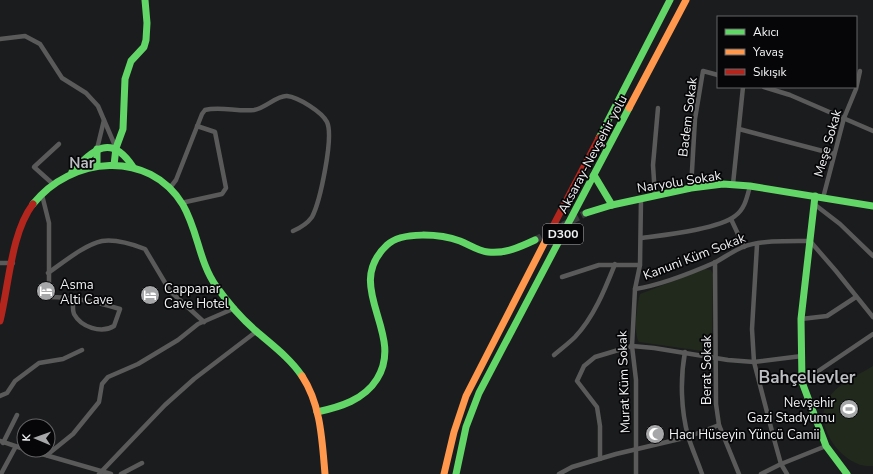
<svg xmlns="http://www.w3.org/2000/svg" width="873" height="474" viewBox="0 0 873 474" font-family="'Nunito Sans',sans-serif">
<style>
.park{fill:#21291c}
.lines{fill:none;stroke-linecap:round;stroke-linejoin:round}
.secondary-tunnel{stroke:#3b3c3e;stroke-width:7;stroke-dasharray:7 3.5;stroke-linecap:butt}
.street{stroke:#5b5a5a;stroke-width:4.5}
.fast{stroke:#63d668;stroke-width:7}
.slow{stroke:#ff974d;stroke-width:7}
.jam{stroke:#b3261e;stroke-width:7}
.labels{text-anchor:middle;stroke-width:3.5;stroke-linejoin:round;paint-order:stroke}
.shield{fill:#060608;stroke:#aaabad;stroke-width:1}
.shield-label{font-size:12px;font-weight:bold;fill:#f1f2f4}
.street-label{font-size:13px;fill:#f1f2f4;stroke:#060608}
.poi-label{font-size:13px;fill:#f1f2f4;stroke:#060608;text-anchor:start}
.quarter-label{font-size:15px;font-weight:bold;fill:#bcbec2;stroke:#060608}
.district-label{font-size:17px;font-weight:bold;fill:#bcbec2;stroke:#060608}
</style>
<rect width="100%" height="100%" fill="#1b1c1e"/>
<!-- park -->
<g class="park">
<path d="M704 269 711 270 713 274 712 348 709 352 639 342C633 334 637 303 640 294Z"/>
<path d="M873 366V466C844 469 813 427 827 401 835 385 858 375 873 366Z"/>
</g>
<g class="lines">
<!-- secondary-tunnel -->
<polyline class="secondary-tunnel" points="535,240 586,213"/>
<!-- street -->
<g class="street">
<polyline points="0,39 25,36 40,44 62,78 86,93 98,106 116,148"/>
<polyline points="764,87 790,95 873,131"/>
<polyline points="739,129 834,154"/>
<polyline points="97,149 104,120"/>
<polyline points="53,184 34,167 59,144"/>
<polyline points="733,184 743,87"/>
<polyline points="691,188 695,119 703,71 718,75"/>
<path d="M169 189 176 180 202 114 205 110C220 106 238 112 254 110 266 108 277 95 287 96 298 97 322 112 327 122 334 137 320 202 312 217 307 224 300 228 293 231"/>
<path d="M42 195 49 223V297C74 297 97 302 120 309L114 326C101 334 81 327 74 314 72 309 73 303 74 298"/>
<polyline points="655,196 653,165 658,108"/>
<polyline points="823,198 844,118 856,89 860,71"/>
<polyline points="181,203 222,194 226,188 215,132 197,126"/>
<polyline points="814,204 840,224 873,256"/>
<polyline points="731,219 744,247"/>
<path d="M642 238C664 235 719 229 735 216 745 209 747 197 750 186"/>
<polyline points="757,245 752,329 754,362 774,439 781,464 787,474"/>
<polyline points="715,262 716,404 719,425 739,474"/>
<polyline points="0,263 13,263"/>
<path d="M48 273C64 262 84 245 102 241 116 239 132 244 145 249L170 291 204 322"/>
<polyline points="562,277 599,265 640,265"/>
<path d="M635 289C662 285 691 273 716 262 725 257 733 251 743 247 761 240 790 241 810 241L836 271 873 317"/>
<polyline points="801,319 827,316 856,297"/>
<path d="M685 352C680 379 681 410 688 436 692 449 698 462 702 474"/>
<path d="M554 355C561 349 569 343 575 337 594 317 605 289 615 264"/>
<polyline points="802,382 873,334"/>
<polyline points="0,396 7,393 15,381 39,363 63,359 82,350"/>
<polyline points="0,441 24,449"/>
<polyline points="3,443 17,415"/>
<polyline points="28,450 111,474"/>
<polyline points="47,455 73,434 99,402 102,384 108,377 138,364 178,340 198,324 235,308"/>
<polyline points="600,459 600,426 597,407 577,381 584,366 595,357 632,346 654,348 728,360 754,362 802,356"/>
<polyline points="1,474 15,448"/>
<polyline points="99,474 165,405 194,379 257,331"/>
<polyline points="121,474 142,463"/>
<polyline points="559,474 572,467 616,454 688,437 719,425"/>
<polyline points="636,474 636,380 632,346 635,289 640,265 641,199"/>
<polyline points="761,474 781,464 826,446"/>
</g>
<!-- fast -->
<g class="fast">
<polyline points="599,138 670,0"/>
<polyline points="97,149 97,165"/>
<polyline points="114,165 116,148 123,129 125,79 131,61 144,47 146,40 147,23 145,0"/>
<path d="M72 172C94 149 111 133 133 167"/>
<polyline points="594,175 612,205"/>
<polyline points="815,196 801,319 802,382 826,446 847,474"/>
<path d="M33 204C71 156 149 149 183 205 198 231 199 262 216 286 228 303 241 318 256 331 272 345 290 358 302 376"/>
<polyline points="586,213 612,205 691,188 723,184 750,186 873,206"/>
<path d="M317 412C340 407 364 400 377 379 406 333 342 287 387 245 402 231 441 234 460 241 470 245 478 251 488 252 505 254 520 247 535 240"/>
<polyline points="456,474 466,427 479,393 629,108"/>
</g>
<!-- slow -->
<g class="slow">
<polyline points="629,108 686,0"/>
<path d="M302 376C321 405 322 440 325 474"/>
<polyline points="444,474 454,432 466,396 551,230"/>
</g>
<!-- jam -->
<g class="jam">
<polyline points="551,230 599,138"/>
<path d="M0 321C9 285 11 233 33 204"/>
</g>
</g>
<!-- icons -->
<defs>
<symbol id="hotel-disc" viewBox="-11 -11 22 22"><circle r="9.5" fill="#a6a7a9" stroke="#060608"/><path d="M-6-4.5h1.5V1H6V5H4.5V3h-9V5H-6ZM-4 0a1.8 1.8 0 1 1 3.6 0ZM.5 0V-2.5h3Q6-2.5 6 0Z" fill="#fff"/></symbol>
<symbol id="stadium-disc" viewBox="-11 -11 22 22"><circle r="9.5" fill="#a6a7a9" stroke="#060608"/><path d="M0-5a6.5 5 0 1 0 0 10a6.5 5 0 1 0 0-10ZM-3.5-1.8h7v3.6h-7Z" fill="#fff"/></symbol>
<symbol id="mosque-disc" viewBox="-11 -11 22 22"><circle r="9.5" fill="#a6a7a9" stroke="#060608"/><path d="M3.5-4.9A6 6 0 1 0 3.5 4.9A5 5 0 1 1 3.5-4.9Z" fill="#fff"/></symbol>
</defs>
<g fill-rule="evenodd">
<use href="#hotel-disc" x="35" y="280" width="22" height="22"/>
<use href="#hotel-disc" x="139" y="284" width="22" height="22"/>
<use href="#stadium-disc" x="838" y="398" width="22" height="22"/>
<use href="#mosque-disc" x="644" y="423" width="22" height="22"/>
</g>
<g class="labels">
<!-- shield labels -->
<rect class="shield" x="543" y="224" width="40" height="20" rx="3"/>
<g class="shield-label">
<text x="563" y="238">D300</text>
</g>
<!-- street labels -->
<g class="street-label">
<text transform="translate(687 117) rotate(-83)" y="5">Badem Sokak</text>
<text transform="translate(827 143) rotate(-74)" y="5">Meşe Sokak</text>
<text transform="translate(592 154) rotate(-62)" y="5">Aksaray-Nevşehir yolu</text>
<text transform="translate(679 181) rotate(-9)" y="5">Naryolu Sokak</text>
<text transform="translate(694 256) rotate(-21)" y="5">Kanuni Küm Sokak</text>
<text transform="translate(706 370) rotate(-90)" y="5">Berat Sokak</text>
<text transform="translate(623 382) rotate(-92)" y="5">Murat Küm Sokak</text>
</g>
<!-- poi labels -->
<g class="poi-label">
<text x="60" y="289">Asma<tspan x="60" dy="15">Alti Cave</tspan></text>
<text x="164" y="293">Cappanar<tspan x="164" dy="15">Cave Hotel</tspan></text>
<text x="835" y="407" text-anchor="end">Nevşehir<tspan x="835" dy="15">Gazi Stadyumu</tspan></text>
<text x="669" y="439">Hacı Hüseyin Yüncü Camii</text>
</g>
<!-- quarter labels -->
<g class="quarter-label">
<text x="82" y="168">Nar</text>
</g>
<!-- district labels -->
<g class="district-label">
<text x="807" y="383">Bahçelievler</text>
</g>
</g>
<!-- legend -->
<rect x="717" y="16" width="140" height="72" fill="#060608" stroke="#646466"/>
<rect x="725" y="29" width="20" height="6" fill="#63d668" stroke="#646466"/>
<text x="753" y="36" font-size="12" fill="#f1f2f4">Akıcı</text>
<rect x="725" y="49" width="20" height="6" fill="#ff974d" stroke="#646466"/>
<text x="753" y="56" font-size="12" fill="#f1f2f4">Yavaş</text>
<rect x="725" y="69" width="20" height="6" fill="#b3261e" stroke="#646466"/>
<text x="753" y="76" font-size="12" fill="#f1f2f4">Sıkışık</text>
<!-- north arrow -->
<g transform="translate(36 438) rotate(272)"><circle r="19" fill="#060608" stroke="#646466"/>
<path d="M0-3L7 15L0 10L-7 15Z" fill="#a6a7a9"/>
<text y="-6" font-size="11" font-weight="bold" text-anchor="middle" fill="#f1f2f4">K</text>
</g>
</svg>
